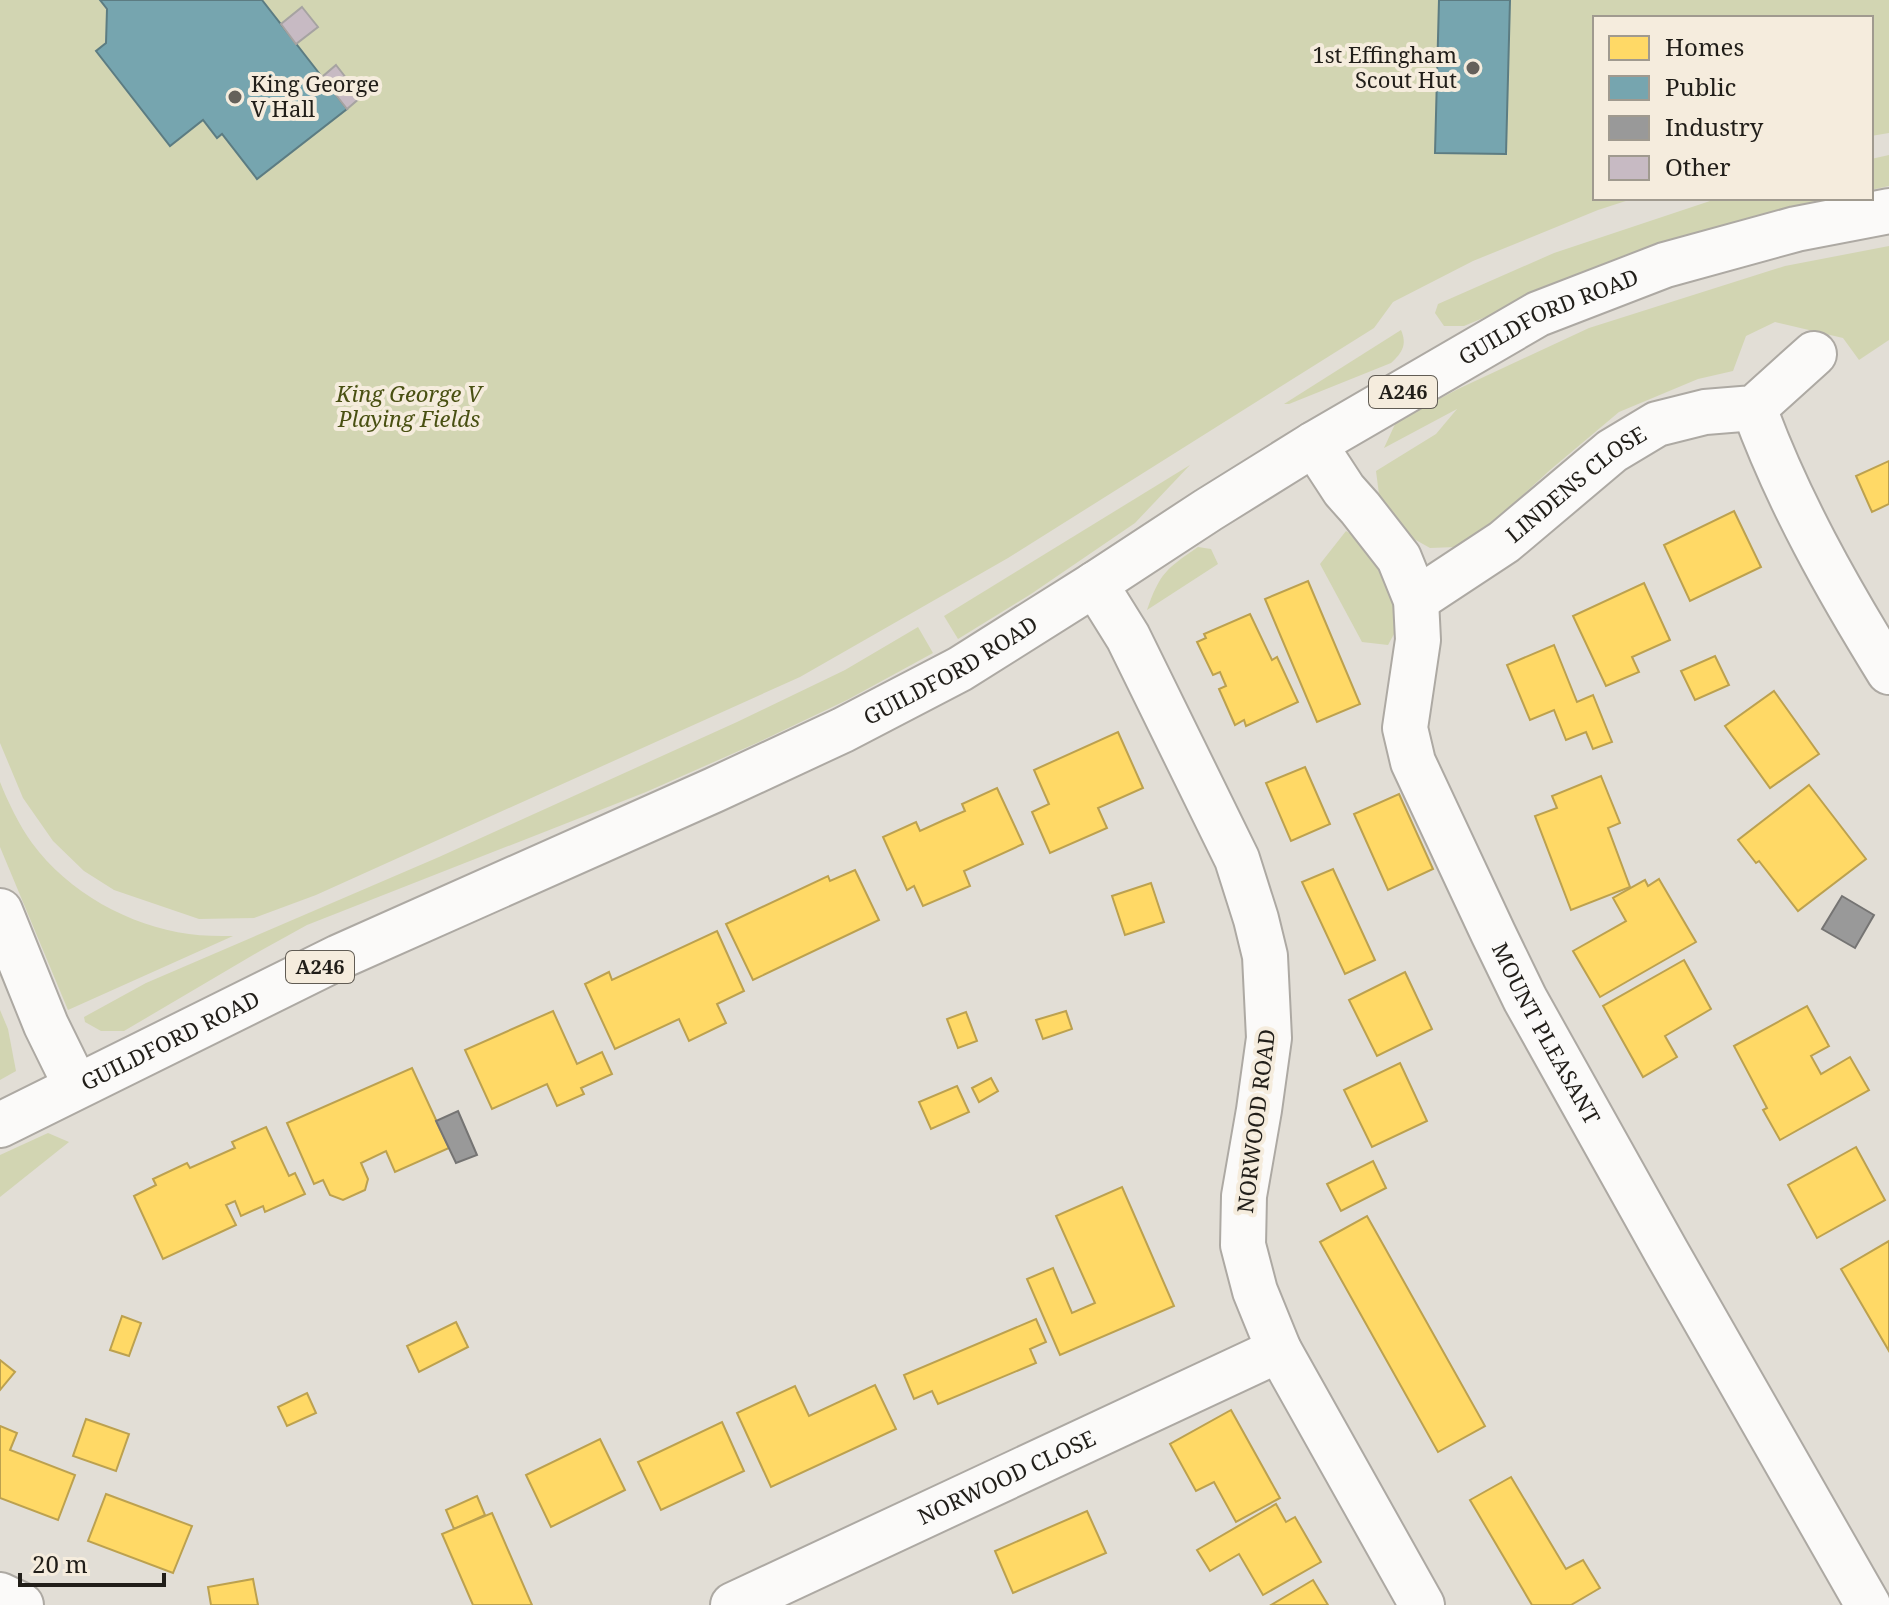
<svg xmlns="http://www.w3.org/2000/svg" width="1889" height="1605" viewBox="0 0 1889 1605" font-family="'Noto Serif',serif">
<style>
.green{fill:#d2d5b2}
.homes{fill:#ffd966;stroke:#bca14f;stroke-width:2}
.public{fill:#76a5af;stroke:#5c7c82;stroke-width:2}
.industry{fill:#999;stroke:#757473;stroke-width:2}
.building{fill:#c7bac3;stroke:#a6a3a1;stroke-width:2}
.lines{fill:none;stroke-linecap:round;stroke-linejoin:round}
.minor-casing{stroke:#ada9a3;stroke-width:48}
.primary-casing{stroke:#ada9a3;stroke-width:48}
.minor{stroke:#fbfaf9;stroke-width:44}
.primary{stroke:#fbfaf9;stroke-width:44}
.poi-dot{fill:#65615b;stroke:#f5ecdd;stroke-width:3}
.labels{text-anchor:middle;stroke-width:8;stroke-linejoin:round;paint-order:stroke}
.shield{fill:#f5ecdd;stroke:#615c54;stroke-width:2}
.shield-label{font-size:20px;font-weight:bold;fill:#211e19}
.poi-label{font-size:22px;fill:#211e19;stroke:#f5ecdd;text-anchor:end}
.street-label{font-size:22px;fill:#211e19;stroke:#f5ecdd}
.park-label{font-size:22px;font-style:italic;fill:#495012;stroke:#f5ecdd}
</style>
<rect width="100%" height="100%" fill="#e2ded6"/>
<!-- green -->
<g class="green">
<polygon points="0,0 1889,0 1889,133 1871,136 1871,18 1595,18 1595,198 1635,198 1598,210 1473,261 1393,302 1374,328 1008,558 800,677 316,895 254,918 199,919 114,890 84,871 53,841 23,798 0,743"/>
<polygon points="1889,155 1889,186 1871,190 1871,159"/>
<polygon points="1719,198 1839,198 1754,219 1564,284 1464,326 1444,326 1435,313 1438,304 1554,253"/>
<polygon points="1889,246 1889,340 1859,360 1843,338 1775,322 1746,336 1733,371 1698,379 1619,412 1550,470 1476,538 1456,547 1430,548 1398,530 1380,502 1376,471 1436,434 1457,409 1384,448 1396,422 1458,389 1589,328 1785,266"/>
<path d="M1401 330C1407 344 1403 352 1391 363L1289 404H1284Z"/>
<polygon points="1190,465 1135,523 1031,594 958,639 944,616"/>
<polygon points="1346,531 1362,541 1395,586 1404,616 1388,645 1362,642 1320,564"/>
<path d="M1198 547 1211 549 1218 564 1147 610C1160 573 1166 569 1198 547Z"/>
<polygon points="918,627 933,653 847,700 759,742 646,792 307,925 260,951 124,1031 101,1031 85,1022 84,1017 146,983 439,857 737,722 845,670"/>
<path d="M0 782C8 802 19 825 32 843 68 892 129 926 189 934 203 936 219 936 233 936L68 1010 0 847Z"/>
<polygon points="0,1010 8,1029 16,1071 0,1080"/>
<polygon points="48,1133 69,1142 0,1197 0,1155"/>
</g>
<!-- homes -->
<g class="homes">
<polygon points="1889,461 1889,504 1872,512 1856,476"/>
<polygon points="1734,511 1761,567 1690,601 1664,545"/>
<polygon points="1308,581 1360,704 1317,722 1265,599"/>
<polygon points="1644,583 1670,640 1632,657 1639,672 1606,686 1573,616"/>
<polygon points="1250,614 1272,660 1277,657 1298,702 1246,726 1244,720 1235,725 1219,689 1226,686 1220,672 1213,675 1197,642 1206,638 1204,634"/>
<polygon points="1554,645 1577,702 1593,695 1612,742 1593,749 1586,732 1566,740 1554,710 1530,720 1507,665"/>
<polygon points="1715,656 1729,685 1695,700 1681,671"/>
<polygon points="1774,691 1819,754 1770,788 1725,726"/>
<polygon points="1118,732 1143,788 1098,808 1107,828 1050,853 1032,812 1049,804 1034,770"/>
<polygon points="1305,767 1330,824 1291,841 1266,783"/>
<polygon points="1601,776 1620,823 1608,828 1630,887 1571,910 1535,816 1557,808 1552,796"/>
<polygon points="1809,785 1866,859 1798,911 1759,861 1756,863 1738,840"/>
<polygon points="997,788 1023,844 964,871 970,886 923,906 914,886 907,890 883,837 916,822 920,831 944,820 965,811 962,804"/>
<polygon points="1399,794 1433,869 1388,890 1354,814"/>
<polygon points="1333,869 1375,960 1345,974 1302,882"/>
<polygon points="855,870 879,920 753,980 726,924 828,876 830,881"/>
<polygon points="1659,879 1696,942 1600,997 1573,951 1626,921 1613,898 1645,880 1648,886"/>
<polygon points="1151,883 1164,922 1125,935 1112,896"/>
<polygon points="717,931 744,991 717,1004 726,1023 689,1041 679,1019 615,1049 585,984 609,972 612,980"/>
<polygon points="1684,960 1711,1009 1665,1036 1677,1057 1643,1077 1603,1006"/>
<polygon points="1405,972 1432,1029 1377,1056 1349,1000"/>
<polygon points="1807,1006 1829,1046 1811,1056 1821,1074 1850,1057 1869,1090 1780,1140 1763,1110 1767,1108 1734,1046"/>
<polygon points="553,1011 577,1064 602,1052 612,1074 581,1088 584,1094 557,1106 547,1084 492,1109 465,1050"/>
<polygon points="1066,1011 1072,1029 1043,1039 1036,1020"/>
<polygon points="966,1012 977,1041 958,1048 947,1019"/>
<polygon points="1400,1063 1427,1121 1372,1147 1344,1090"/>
<polygon points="412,1068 449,1148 395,1172 386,1151 361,1163 368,1179 365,1190 343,1200 330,1195 323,1180 314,1184 287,1123"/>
<polygon points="991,1078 998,1091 979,1102 972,1088"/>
<polygon points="957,1086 969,1112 931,1129 919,1102"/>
<polygon points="266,1127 289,1176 295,1173 305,1194 265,1212 263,1206 241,1216 235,1201 226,1205 236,1225 163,1259 134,1196 156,1185 153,1179 187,1163 190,1168 235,1148 232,1142"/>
<polygon points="1856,1147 1885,1200 1817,1238 1788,1185"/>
<polygon points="1373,1161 1386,1188 1341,1211 1327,1184"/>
<polygon points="1122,1187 1174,1306 1060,1355 1027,1279 1053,1268 1072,1313 1095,1303 1056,1216"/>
<polygon points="1367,1216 1485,1426 1438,1452 1320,1242"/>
<polygon points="1889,1241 1889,1351 1841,1269"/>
<polygon points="122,1316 141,1323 129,1356 110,1350"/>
<polygon points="1036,1319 1046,1342 1030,1349 1036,1363 938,1404 932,1391 914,1399 904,1375"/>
<polygon points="456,1322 468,1347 419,1372 407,1346"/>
<polygon points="0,1360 15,1372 0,1390"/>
<polygon points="875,1385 896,1429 771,1487 737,1413 795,1386 809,1416"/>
<polygon points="307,1393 316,1413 287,1426 278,1407"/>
<polygon points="1231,1410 1280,1498 1236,1522 1214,1482 1196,1491 1170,1444"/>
<polygon points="86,1419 129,1434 116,1471 73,1456"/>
<polygon points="722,1422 744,1471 661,1510 638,1462"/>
<polygon points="0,1426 17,1433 10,1450 75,1475 58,1520 0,1498"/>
<polygon points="600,1439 625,1490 551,1527 526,1475"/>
<polygon points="1511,1477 1566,1569 1583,1560 1600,1588 1571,1605 1532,1605 1470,1500"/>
<polygon points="106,1494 192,1526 173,1573 88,1541"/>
<polygon points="477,1496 485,1515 454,1529 446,1510"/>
<polygon points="1276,1504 1286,1522 1295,1517 1321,1562 1263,1595 1239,1554 1210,1571 1197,1550"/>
<polygon points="1087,1511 1106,1553 1013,1593 995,1551"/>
<polygon points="492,1513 532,1605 473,1605 442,1534"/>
<polygon points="253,1579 258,1605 211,1605 208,1587"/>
<polygon points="1313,1580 1328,1605 1271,1605"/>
</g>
<!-- public -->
<g class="public">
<polygon points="100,0 262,0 347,109 257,179 222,134 217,138 203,120 170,146 96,51 106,43 107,9"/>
<polygon points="1439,0 1510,0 1506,154 1435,153"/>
</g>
<!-- industry -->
<g class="industry">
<polygon points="1842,896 1874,915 1855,948 1822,929"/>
<polygon points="458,1111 477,1155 456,1163 436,1121"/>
</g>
<!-- building -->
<g class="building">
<polygon points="302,7 318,27 296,44 281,24"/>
<polygon points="336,65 361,97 347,109 322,77"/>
</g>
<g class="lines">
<defs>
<g id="minor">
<path d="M1754 408C1788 501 1837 588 1889 672"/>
<path id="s1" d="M1314 444 1344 490 1360 508 1399 558 1416 600 1418 640 1405 728 1413 762 1493 933 1525 999 1667 1253 1868 1605"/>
<polyline points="1095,584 1128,637 1237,859 1256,919 1265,956 1269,1038 1259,1110 1244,1196 1243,1245 1255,1291 1279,1350 1422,1605"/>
<path id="s2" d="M1416 600 1504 542 1612 451 1657 424 1705 412 1754 408 1814 354"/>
<polyline points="0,911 46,1025 76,1086"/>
<polyline points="0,1595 21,1605"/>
<path id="s3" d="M733 1605 1279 1350"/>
</g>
<g id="primary">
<path id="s4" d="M0 1125 339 957 714 790 843 730 960 669 1095 584 1208 510 1314 444 1538 314 1665 265 1796 229 1889 211"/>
</g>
</defs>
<!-- minor casing -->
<use href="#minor" class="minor-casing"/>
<!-- primary casing -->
<use href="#primary" class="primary-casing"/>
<!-- minor -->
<use href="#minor" class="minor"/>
<!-- primary -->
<use href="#primary" class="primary"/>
</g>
<!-- markers -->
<g class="poi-dot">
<circle cx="1473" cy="68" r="8"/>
<circle cx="235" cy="97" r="8"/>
</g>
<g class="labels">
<!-- shield labels -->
<g class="shield">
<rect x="1369" y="376" width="68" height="32" rx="6"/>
<rect x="286" y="951" width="68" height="32" rx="6"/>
</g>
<g class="shield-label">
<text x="1403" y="399">A246</text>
<text x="320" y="974">A246</text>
</g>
<!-- poi labels -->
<g class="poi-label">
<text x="1457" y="63">1st Effingham<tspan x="1457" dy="25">Scout Hut</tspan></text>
<text x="251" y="92" text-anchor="start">King George<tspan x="251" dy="25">V Hall</tspan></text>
</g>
<!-- street labels -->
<g class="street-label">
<text dy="8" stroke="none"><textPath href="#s4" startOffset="1750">GUILDFORD ROAD</textPath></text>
<text dy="8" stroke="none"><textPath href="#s2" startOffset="198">LINDENS CLOSE</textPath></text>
<text dy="8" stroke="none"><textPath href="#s4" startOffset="1054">GUILDFORD ROAD</textPath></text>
<text dy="8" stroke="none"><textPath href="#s1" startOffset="654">MOUNT PLEASANT</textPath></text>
<text dy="8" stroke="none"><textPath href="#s4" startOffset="190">GUILDFORD ROAD</textPath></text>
<text transform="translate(1256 1121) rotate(-83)" y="8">NORWOOD ROAD</text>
<text dy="8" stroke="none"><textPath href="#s3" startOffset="302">NORWOOD CLOSE</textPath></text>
</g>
<!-- park labels -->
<g class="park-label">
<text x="409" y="402">King George V<tspan x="409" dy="25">Playing Fields</tspan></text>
</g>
</g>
<!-- legend -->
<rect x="1593" y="16" width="280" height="184" fill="#f5ecdd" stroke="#a09a8f" stroke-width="2"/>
<rect x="1609" y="36" width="40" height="24" fill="#ffd966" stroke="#a09a8f" stroke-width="2"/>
<text x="1665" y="56" font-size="24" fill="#211e19">Homes</text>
<rect x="1609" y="76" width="40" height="24" fill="#76a5af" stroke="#a09a8f" stroke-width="2"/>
<text x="1665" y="96" font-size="24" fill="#211e19">Public</text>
<rect x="1609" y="116" width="40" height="24" fill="#999999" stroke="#a09a8f" stroke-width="2"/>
<text x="1665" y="136" font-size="24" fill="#211e19">Industry</text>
<rect x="1609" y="156" width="40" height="24" fill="#c7bac3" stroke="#a09a8f" stroke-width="2"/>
<text x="1665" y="176" font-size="24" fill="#211e19">Other</text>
<!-- scale -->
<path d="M20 1573v12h144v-12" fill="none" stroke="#211e19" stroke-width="4"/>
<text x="32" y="1573" font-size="24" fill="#211e19" stroke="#f5ecdd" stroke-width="6" paint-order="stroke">20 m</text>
</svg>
